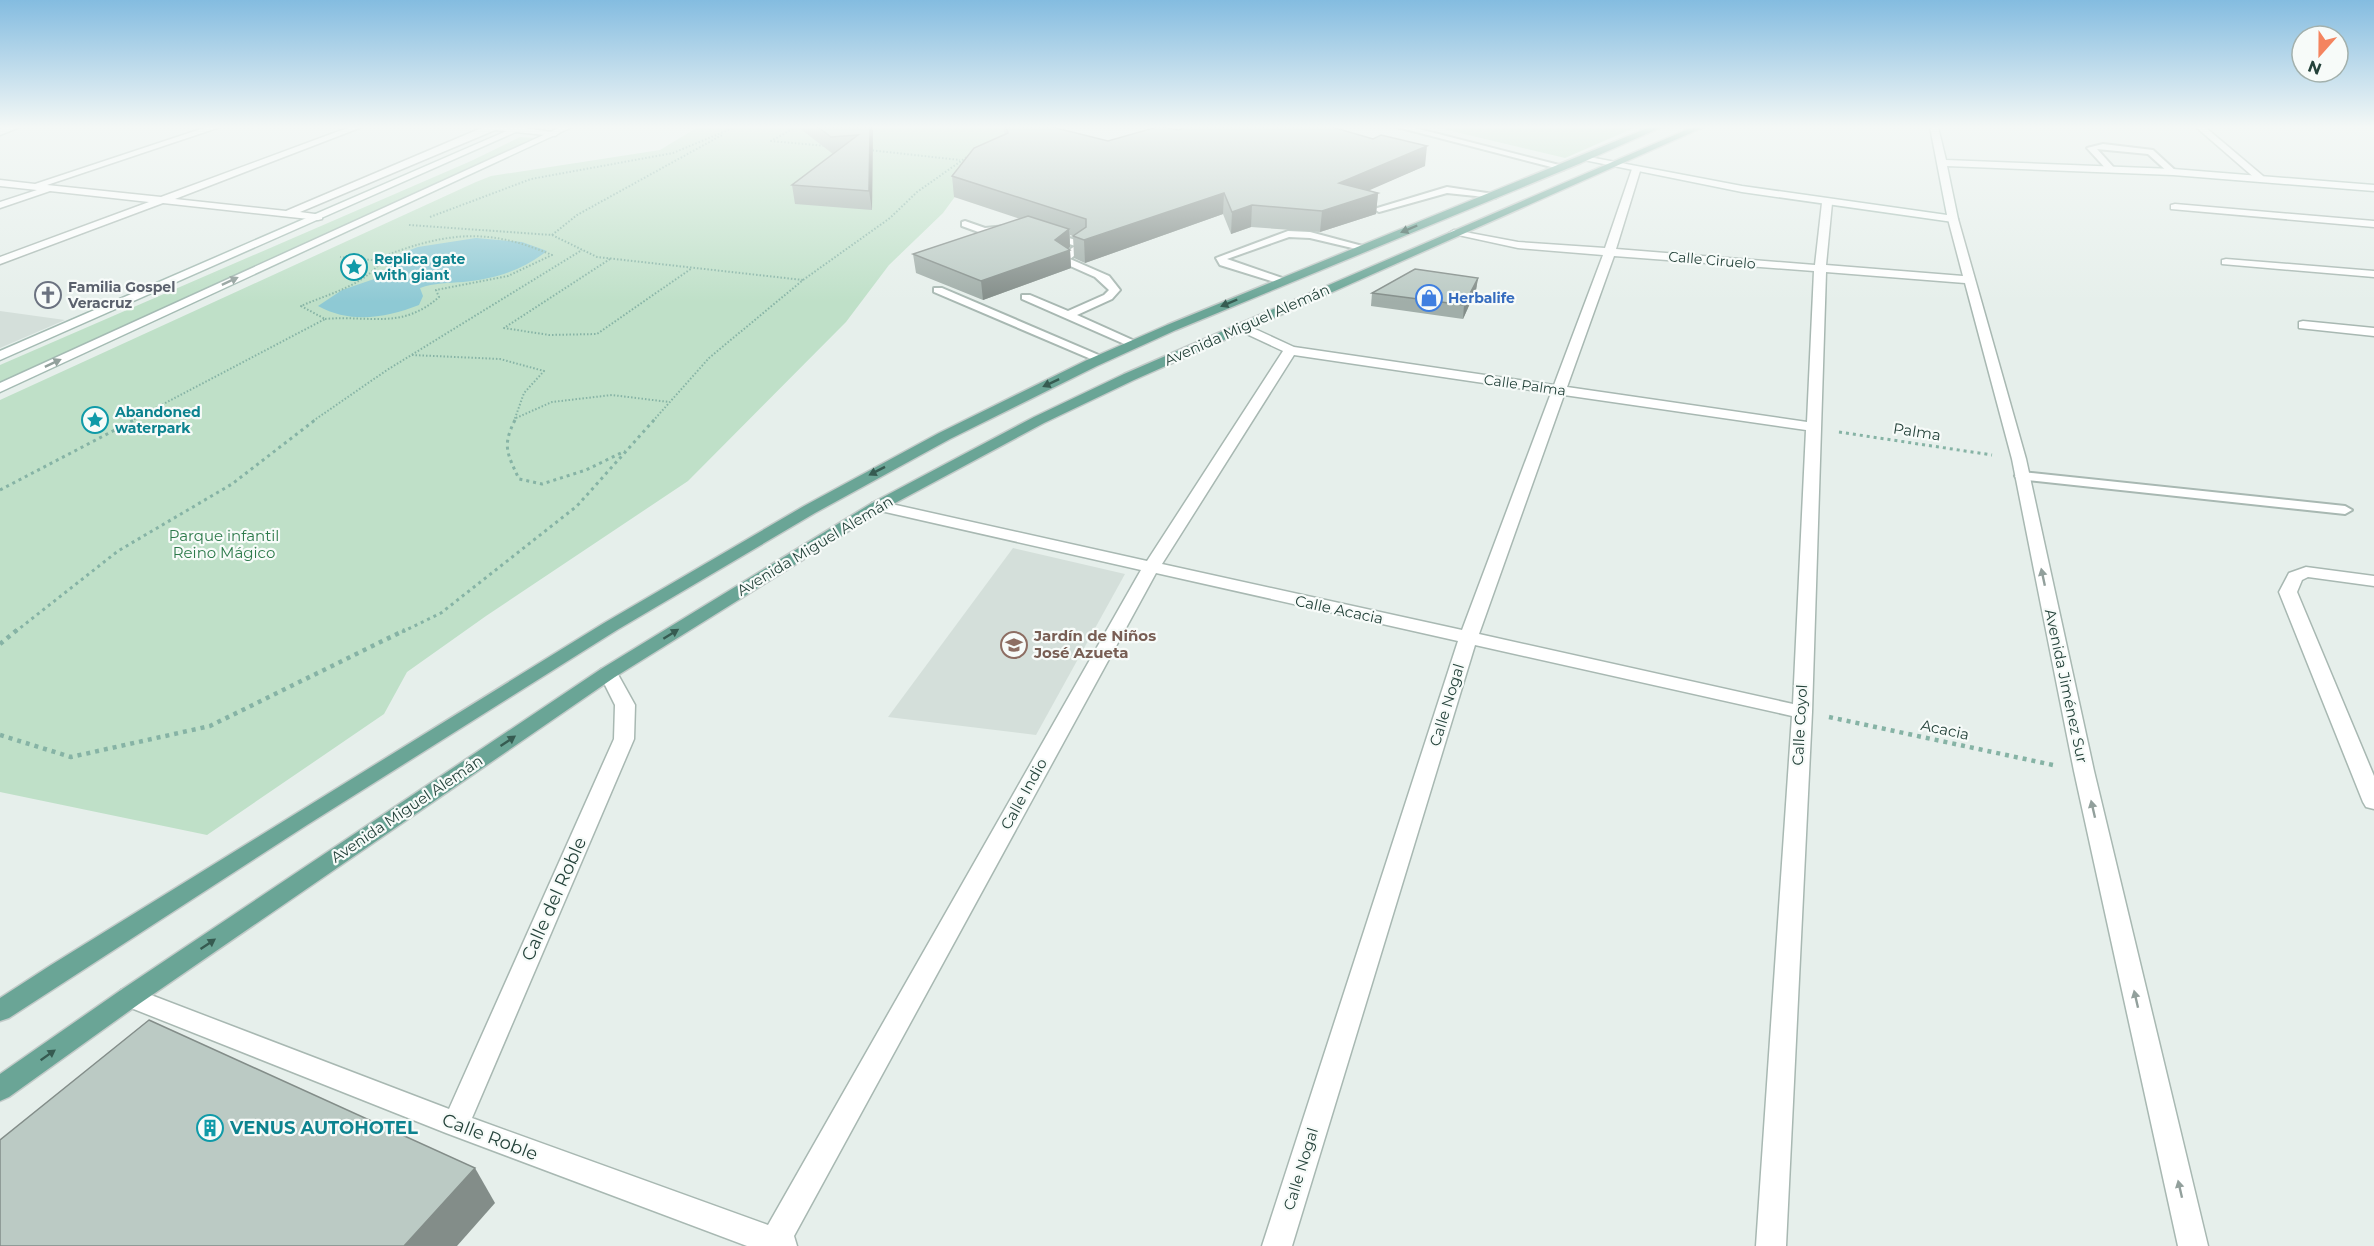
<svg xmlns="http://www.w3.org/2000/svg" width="2374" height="1246" viewBox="0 0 2374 1246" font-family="Montserrat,sans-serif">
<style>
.built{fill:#d4dfda}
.green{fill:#bfe0c8}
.water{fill:#8ec9d4}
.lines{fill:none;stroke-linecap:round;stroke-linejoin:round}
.lane-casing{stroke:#a8b8b2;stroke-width:4}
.street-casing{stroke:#a8b8b2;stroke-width:3}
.secondary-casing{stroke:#a4bbb3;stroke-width:3}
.primary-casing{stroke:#c2cac8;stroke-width:3}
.path-far2{stroke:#86b3a5;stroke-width:2;stroke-dasharray:1.5 2;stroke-linecap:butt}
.path-far1{stroke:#86b3a5;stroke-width:3;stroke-dasharray:3 4;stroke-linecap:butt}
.path{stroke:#86b3a5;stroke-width:4.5;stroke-dasharray:4 5;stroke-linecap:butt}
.lane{fill:#fff;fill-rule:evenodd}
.street{fill:#fff;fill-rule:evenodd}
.secondary{fill:#fff;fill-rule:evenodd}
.primary{fill:#6aa596;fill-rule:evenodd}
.wall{fill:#a1aea9}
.shaded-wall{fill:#838d89}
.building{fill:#bbcac4;stroke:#838d89;stroke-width:1.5}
.oneway{fill:#365b51}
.oneway2{fill:#92a09c}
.labels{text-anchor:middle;stroke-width:4.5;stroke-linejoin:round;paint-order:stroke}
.far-culture-label{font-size:14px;font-weight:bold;fill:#0d838f;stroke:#f7fbf9;text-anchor:start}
.far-street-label{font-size:14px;fill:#24423a;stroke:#f7fbf9}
.far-worship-label{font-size:14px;font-weight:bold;fill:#5b616d;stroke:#f7fbf9;text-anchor:start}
.far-shop-label{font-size:14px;font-weight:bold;fill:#366cbe;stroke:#f7fbf9;text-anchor:start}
.street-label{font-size:15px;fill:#24423a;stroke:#f7fbf9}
.park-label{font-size:15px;fill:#2d7a4b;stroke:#f7fbf9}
.education-label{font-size:15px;font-weight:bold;fill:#785e54;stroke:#f7fbf9;text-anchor:start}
.near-street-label{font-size:18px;fill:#24423a;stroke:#f7fbf9}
.near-culture-label{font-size:18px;font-weight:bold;fill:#0d838f;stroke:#f7fbf9;text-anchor:start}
</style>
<rect width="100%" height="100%" fill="#e6efeb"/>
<!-- built -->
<g class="built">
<polygon points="0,311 65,320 0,348"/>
<polygon points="1013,548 1125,574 1036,735 888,717"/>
</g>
<!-- green -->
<g class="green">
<polygon points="698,127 1050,127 976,168 943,213 889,265 846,322 688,481 486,616 407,672 384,714 207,835 0,792 0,400 476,182 491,176 660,150"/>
<polygon points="1435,127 1636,127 1565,158"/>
<polygon points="520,137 534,138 0,384 0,365 471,161"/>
</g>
<!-- water -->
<path class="water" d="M476 238 522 242 547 251C521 271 495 279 463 282 448 283 434 283 420 288L423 296 419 305C386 318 351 324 318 306L342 290 380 277 399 254 418 247Z"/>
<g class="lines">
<defs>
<g id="lane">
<polygon points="1397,127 1411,127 1567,167 1563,170"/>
<polygon points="2103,144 2153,150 2177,172 2170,174 2148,154 2097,149 2116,170 2109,172 2087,148"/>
<polygon points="1447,187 1500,195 1495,198 1447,193 1379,212 1374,209"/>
<polygon points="965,221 985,228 1006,226 1011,229 984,234 962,226 962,222"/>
<polygon points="1045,231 1086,243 1086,247 1070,259 1109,276 1120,290 1112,299 1077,315 1137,342 1137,346 1129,346 1022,299 1022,295 1030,295 1068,311 1104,295 1109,290 1095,277 1059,261 1059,257 1075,246 1045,235"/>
<polygon points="1288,231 1310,232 1370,248 1365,251 1310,238 1289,237 1227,259 1285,279 1285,283 1281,284 1220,265 1216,258"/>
<polygon points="934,288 942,288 1108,359 1098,362 934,292"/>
<polygon points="2022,472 2345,506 2352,510 2345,514 2017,479 2015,476"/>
</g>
<g id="street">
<polygon points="207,127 220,127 47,185 161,197 350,127 362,127 175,199 286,211 484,127 518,127 559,133 555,136 495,130 300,212 322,215 322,219 318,220 163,203 0,264 0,257 149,202 50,191 0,208 0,202 37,190 0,186 0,180 35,184"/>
<polygon points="2196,127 2205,127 2263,176 2263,180 2257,180"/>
<path d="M1632 169 1640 171 1616 249 1815 265 1822 203 1827 200 1832 203 1826 265 1963 276 1948 219 1953 216 1958 219 2026 459 2094 771 2208 1246H2178L2074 771 2012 459 1965 283 1826 272 1812 712 1786 1246H1756L1792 716 1475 645 1292 1246H1262L1458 641 1156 573 794 1236 797 1246H747L446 1133 121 1004 117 997 121 990 130 987 449 1109 614 739 615 705 599 673 601 669H615L635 705 634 739 472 1118 768 1225 1141 570 872 509 870 506 872 503 878 501 1147 561 1283 351 1238 330V324L1242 323 1294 347 1554 385 1603 255 1518 248 1449 233 1454 230 1518 242 1605 248ZM1614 256 1814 271 1807 422 1567 387ZM1294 355 1551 393 1462 630 1162 564ZM1564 395 1806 430 1793 704 1479 634Z"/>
<polygon points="2175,204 2374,221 2374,227 2171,209 2171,205"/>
<polygon points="2226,259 2374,271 2374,277 2222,264 2222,260"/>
<polygon points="2303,321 2374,328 2374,336 2299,328 2299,322"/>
<polygon points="2306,567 2374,576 2374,586 2308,577 2302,580 2297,592 2374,776 2374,809 2366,807 2363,802 2279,592 2289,573"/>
</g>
<g id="secondary">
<polygon points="7,127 20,127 0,135 0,129"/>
<polygon points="516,127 527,127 0,360 0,351"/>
<polygon points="561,127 572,127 0,392 0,383"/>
<polygon points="1930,127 1938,127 1946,160 2173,169 2374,185 2374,191 2173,175 1947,166 1958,219 1953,222 1742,192 1579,159 1584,156 1742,186 1947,215"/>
</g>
<g id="primary">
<polygon points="1650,127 1662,127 1581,163 1176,330 1097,366 950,439 815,513 617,630 307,825 9,1018 0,1021 0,998 51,965 604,623 804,506 939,433 1087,360 1167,325"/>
<polygon points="1693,127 1704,127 1134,380 1044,423 884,509 615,677 139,1004 9,1097 0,1101 0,1074 121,990 601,669 872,503 1034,417 1124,374"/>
</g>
</defs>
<!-- lane casing -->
<use href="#lane" class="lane-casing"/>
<!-- street casing -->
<use href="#street" class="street-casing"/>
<!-- secondary casing -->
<use href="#secondary" class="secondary-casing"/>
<!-- primary casing -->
<use href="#primary" class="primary-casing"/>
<!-- path-far2 -->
<g class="path-far2">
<polyline points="796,127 771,141 826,146"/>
<polyline points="908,127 978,127"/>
<polyline points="869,150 960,160"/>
<polyline points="430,217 531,179 673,153 733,128"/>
<polyline points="409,225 552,235 597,257 803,280"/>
<polyline points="552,235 577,215 722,135"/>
<polyline points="610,259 504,328 549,335 597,334 692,268"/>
<path d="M325 319C370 315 402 330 439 297L436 290 508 276 552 255C482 225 442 234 373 260"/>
<polyline points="412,355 500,359 544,371 524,393 514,421"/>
<polyline points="516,418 552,402 612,395 669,402"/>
<path d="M131 421 325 319 301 306C330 293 361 287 382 261L340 257"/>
<polyline points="313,421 387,370 582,250"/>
<polyline points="653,421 709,358 803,280 890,218 917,192 971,154"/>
</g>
<!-- path-far1 -->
<g class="path-far1">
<path d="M515 420C502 446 507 453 519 479L542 484 586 470 625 451"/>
<polyline points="1839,432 1992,455"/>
<polyline points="0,490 134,420"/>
<polyline points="15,632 118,551 232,484 315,420"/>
<polyline points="402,632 441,613 577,506 654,420"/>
</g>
<!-- path -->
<g class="path">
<polyline points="0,644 17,630"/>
<polyline points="1829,717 2053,765"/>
<polyline points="0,735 71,757 210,726 405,630"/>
</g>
<!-- lane -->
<use href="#lane" class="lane"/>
<!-- street -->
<use href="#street" class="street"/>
<!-- secondary -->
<use href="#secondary" class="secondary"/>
<!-- primary -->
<use href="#primary" class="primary"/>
</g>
<!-- wall -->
<g class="wall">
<polygon points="798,127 873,127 872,210 795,204 792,185 833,154"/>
<polygon points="1003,127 1052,127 1108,141 1178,130 1425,166 1368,190 1378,193 1376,214 1320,232 1251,227 1231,234 1223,214 1085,263 1074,258 1073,236 1070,235 1070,247 1068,248 1070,250 1071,268 983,300 916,273 913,254 1020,219 954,197 952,176 1005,135"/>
<polygon points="1478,278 1476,290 1463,319 1371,306 1372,293"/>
</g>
<!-- shaded-wall -->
<g class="shaded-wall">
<polygon points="870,127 873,127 872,210 869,191"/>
<polygon points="1427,146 1425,166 1338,204 1339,183"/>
<polygon points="1224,193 1223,214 1085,263 1084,240"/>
<polygon points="1378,193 1376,214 1320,232 1322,211"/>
<polygon points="1252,205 1251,227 1231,234 1232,212"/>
<polygon points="1069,229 1070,247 1064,252 1070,250 1071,268 983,300 981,281 1055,240"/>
<polygon points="1478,278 1476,290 1463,319 1464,305"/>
<polygon points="475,1168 495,1203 457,1246 404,1246"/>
</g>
<!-- building -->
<g class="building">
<polygon points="818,127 870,127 869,191 792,185 858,135 831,137"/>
<polygon points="1006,127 1052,127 1108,141 1157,127 1162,127 1178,130 1187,127 1332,127 1373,139 1381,135 1427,146 1339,183 1378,193 1322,211 1252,205 1232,212 1224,193 1084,240 1073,236 1086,227 1086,219 952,176 974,148 1008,133"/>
<polygon points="1028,216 1069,229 1055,240 1070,250 981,281 913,254"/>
<polygon points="1415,269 1478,278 1464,305 1372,293"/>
<polygon points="149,1020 475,1168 404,1246 0,1246 0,1140"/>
</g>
<!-- one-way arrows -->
<defs><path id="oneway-solid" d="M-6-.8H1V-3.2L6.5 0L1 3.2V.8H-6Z" transform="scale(1.5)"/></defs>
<g class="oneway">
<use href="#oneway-solid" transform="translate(1409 229) rotate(157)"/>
<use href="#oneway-solid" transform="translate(1229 303) rotate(157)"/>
<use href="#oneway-solid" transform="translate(1051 383) rotate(155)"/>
<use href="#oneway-solid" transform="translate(877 471) rotate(153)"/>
<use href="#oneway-solid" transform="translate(671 634) rotate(-32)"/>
<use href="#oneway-solid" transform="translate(508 741) rotate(-34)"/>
<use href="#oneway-solid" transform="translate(208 944) rotate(-34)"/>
<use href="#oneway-solid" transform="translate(48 1055) rotate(-35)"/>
</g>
<g class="oneway2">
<use href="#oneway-solid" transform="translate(230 281) rotate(-25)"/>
<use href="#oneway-solid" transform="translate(53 363) rotate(-25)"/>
<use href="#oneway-solid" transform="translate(2043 577) rotate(-102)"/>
<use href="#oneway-solid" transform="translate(2093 809) rotate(-103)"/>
<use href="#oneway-solid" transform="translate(2136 999) rotate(-103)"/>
<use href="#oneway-solid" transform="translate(2180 1189) rotate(-103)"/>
</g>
<!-- sky -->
<linearGradient id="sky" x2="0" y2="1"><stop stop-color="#84bce0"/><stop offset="0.42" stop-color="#f4f8f6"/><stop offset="1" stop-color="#f4f8f6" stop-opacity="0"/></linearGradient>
<rect width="2374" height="302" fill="url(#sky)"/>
<!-- icons -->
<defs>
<symbol id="sight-ring" viewBox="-11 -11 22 22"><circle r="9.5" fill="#f7fbf9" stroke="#0f9aa8" stroke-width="1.5"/><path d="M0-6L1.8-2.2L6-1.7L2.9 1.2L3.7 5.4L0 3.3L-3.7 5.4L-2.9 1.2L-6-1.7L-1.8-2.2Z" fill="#0f9aa8"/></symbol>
<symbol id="church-ring" viewBox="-11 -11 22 22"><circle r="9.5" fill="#f7fbf9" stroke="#6b7280" stroke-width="1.5"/><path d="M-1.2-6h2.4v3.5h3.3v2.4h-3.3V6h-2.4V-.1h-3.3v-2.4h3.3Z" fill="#6b7280"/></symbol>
<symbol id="shop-ring" viewBox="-11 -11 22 22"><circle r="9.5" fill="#f7fbf9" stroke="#3f7fe0" stroke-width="1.5"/><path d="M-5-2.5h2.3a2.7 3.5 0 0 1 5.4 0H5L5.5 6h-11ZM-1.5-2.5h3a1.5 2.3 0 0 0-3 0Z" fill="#3f7fe0"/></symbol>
<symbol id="school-ring" viewBox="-11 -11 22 22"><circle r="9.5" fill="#f7fbf9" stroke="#8d6e63" stroke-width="1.5"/><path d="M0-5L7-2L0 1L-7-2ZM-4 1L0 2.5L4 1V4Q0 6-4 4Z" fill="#8d6e63"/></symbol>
<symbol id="building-ring" viewBox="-11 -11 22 22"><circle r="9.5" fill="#f7fbf9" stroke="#0f9aa8" stroke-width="1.5"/><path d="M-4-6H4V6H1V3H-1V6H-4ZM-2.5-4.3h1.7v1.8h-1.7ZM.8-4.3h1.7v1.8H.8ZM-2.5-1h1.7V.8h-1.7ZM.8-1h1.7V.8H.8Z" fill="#0f9aa8"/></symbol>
</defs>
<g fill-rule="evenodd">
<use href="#sight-ring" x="339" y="252" width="30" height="30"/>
<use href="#church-ring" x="33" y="280" width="30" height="30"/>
<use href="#shop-ring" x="1414" y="283" width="30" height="30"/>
<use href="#sight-ring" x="80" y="405" width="30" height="30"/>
<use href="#school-ring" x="999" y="630" width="30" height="30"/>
<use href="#building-ring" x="195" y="1113" width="30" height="30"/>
</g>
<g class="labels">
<!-- far-culture labels -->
<g class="far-culture-label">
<text x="374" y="264">Replica gate<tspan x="374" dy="16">with giant</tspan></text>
<text x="115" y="417">Abandoned<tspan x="115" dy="16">waterpark</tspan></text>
</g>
<!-- far-street labels -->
<g class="far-street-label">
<text transform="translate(1712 260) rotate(5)" y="5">Calle Ciruelo</text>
<text transform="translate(1525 385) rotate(8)" y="5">Calle Palma</text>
</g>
<!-- far-worship labels -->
<g class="far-worship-label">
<text x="68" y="292">Familia Gospel<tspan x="68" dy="16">Veracruz</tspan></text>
</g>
<!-- far-shop labels -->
<g class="far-shop-label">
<text x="1448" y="303">Herbalife</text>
</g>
<!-- street labels -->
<g class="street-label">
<text transform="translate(1247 325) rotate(-24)" y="5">Avenida Miguel Alemán</text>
<text transform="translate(1917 432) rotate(9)" y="5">Palma</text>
<text transform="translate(815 546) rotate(-31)" y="5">Avenida Miguel Alemán</text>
<text transform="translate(1339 610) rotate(12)" y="5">Calle Acacia</text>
<text transform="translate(2066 686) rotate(78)" y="5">Avenida Jiménez Sur</text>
<text transform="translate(1447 705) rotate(-73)" y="5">Calle Nogal</text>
<text transform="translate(1800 725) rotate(-87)" y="5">Calle Coyol</text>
<text transform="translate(1945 730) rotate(12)" y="5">Acacia</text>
<text transform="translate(1024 794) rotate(-61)" y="5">Calle Indio</text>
<text transform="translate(407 809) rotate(-34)" y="5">Avenida Miguel Alemán</text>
<text transform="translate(1301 1169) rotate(-73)" y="5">Calle Nogal</text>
</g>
<!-- park labels -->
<g class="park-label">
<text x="224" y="541">Parque infantil<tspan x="224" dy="17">Reino Mágico</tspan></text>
</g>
<!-- education labels -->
<g class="education-label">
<text x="1034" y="641">Jardín de Niños<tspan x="1034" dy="17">José Azueta</tspan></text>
</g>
<!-- near-street labels -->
<g class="near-street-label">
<text transform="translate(554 899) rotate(-66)" y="6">Calle del Roble</text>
<text transform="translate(490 1137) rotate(21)" y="6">Calle Roble</text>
</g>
<!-- near-culture labels -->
<g class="near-culture-label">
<text x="230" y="1134">VENUS AUTOHOTEL</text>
</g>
</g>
<!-- north arrow -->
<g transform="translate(2320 54) rotate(201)"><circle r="28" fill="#f7fbf9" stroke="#a3b1ad" stroke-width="1.5"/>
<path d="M0-4.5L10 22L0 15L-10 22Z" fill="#f4845f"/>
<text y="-9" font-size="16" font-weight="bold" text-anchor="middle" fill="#24423a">N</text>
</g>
</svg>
